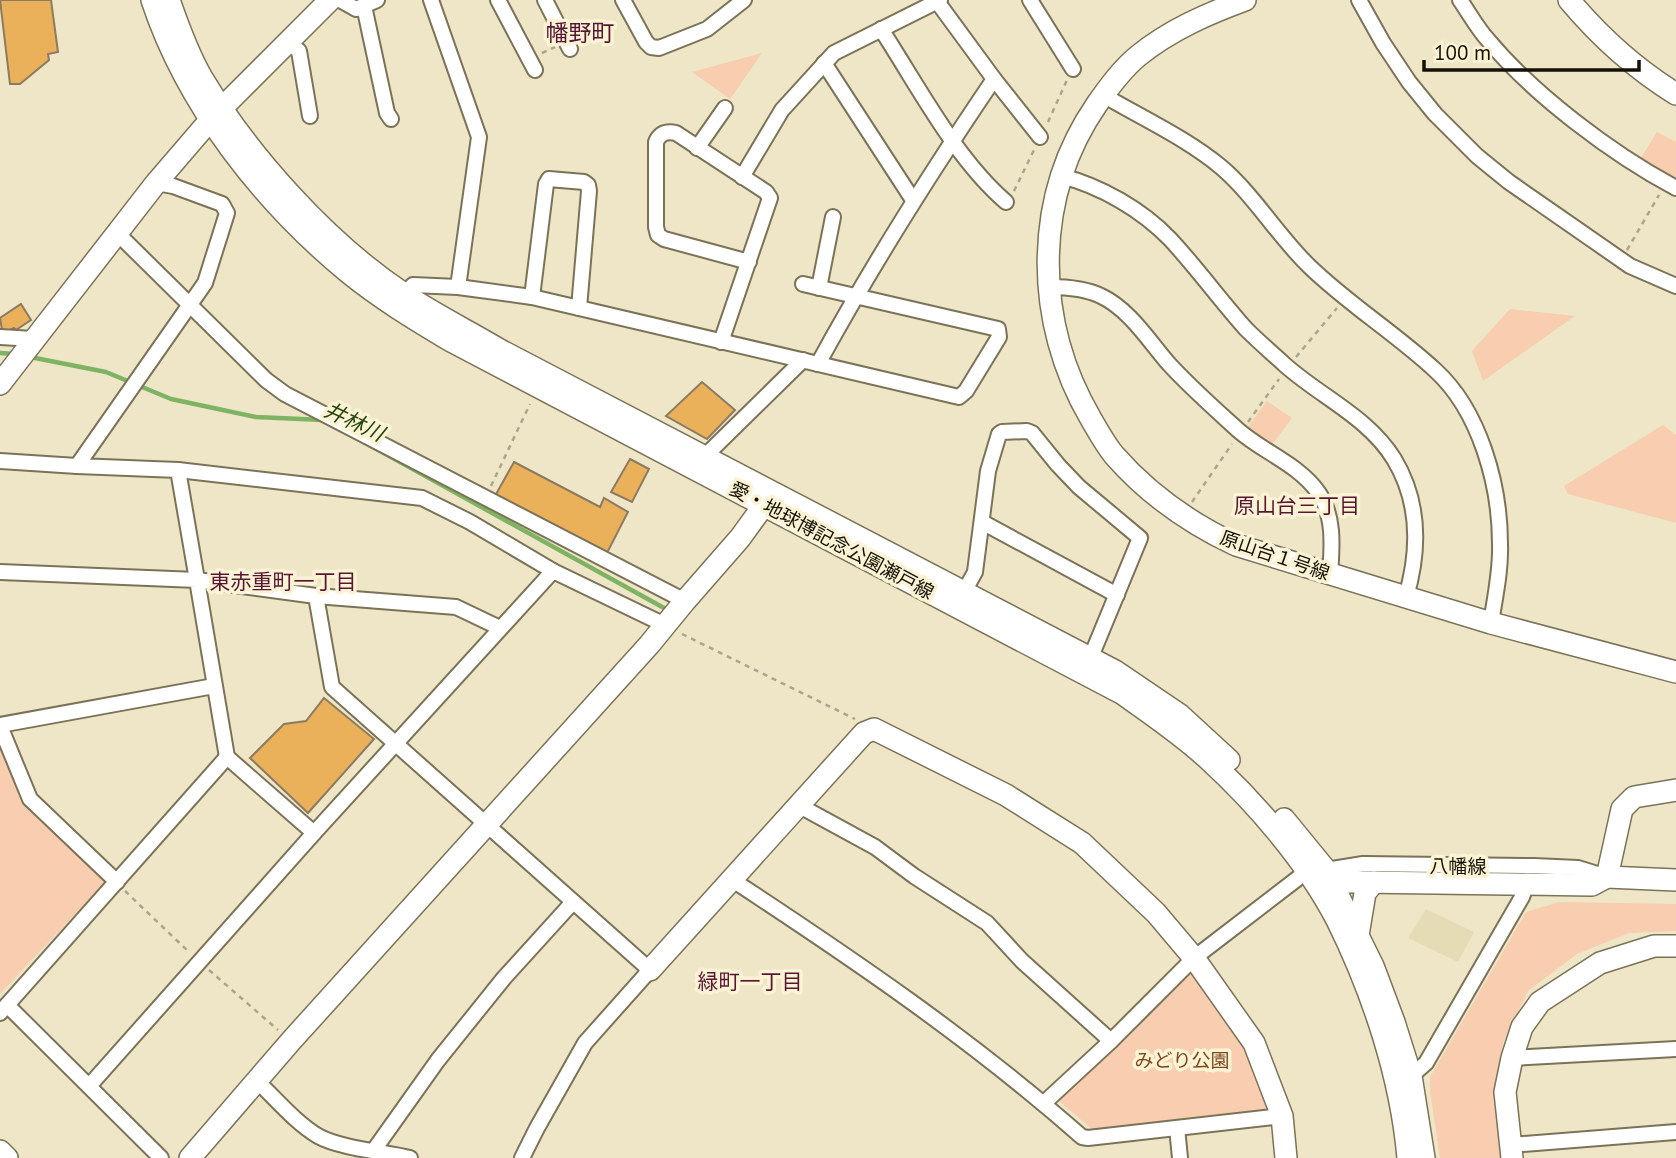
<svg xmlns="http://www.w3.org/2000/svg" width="1676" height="1158" viewBox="0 0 1676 1158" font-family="'PT Sans','Noto Sans JP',sans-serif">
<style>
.built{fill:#e5dcb6}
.green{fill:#f8cdb0}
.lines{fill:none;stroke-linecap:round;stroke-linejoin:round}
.stream{stroke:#7db362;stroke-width:4.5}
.building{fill:#ebb15a;stroke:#8c7b62;stroke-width:2}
.street-casing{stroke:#7a7357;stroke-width:18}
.secondary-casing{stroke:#7a7357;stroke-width:24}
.path{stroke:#aba58c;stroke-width:2.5;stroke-dasharray:5 5;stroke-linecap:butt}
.street{stroke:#fff;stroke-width:14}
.secondary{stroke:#fff;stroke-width:21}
.labels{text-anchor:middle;stroke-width:7;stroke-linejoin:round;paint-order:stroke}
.street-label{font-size:19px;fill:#141107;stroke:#fbf3d4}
.park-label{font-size:19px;fill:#7d481d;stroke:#fbf3d4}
.water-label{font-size:21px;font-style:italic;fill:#22450c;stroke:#fbf3d4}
.neighbourhood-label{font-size:21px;fill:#571634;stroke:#fbf3d4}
.quarter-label{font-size:23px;fill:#571634;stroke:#fbf3d4}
</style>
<rect width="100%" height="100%" fill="#eee6c7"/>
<!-- built -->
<polygon class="built" points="1426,909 1474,932 1458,962 1408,938"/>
<!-- green -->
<g class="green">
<polygon points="762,53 730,99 692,72"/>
<polygon points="1657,132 1676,142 1676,182 1639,161"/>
<polygon points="1510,309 1575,316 1483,381 1472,351"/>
<polygon points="1267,401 1292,418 1271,446 1247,428"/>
<polygon points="1663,425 1676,435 1676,523 1568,494 1564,486"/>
<polygon points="0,744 20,800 108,879 0,994"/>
<polygon points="1559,902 1676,904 1676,931 1629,933 1577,954 1528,991 1503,1043 1494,1096 1501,1158 1440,1158 1430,1091 1430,1077 1526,912"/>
<polygon points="1188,974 1193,974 1245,1047 1267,1103 1265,1109 1092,1129 1060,1102 1060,1097"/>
</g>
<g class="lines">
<!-- stream -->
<g class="stream">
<polyline points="0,353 14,354"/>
<polyline points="30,357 106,372 171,399 256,417 323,420"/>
<polyline points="362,441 664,608"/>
</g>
</g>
<!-- building -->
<g class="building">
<polygon points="0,0 51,0 58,52 48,54 49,60 20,84 10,84"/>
<polygon points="21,304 31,320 16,330 14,328 10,330 2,330 0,318"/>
<polygon points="702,382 735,410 707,439 666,416"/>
<polygon points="630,459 649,469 632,502 611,492"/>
<polygon points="514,462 600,507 604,498 628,512 607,553 495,496"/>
<polygon points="324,698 374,739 308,813 250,758 284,724 306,721"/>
</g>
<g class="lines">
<defs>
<g id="street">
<polyline points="340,0 356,9 377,0"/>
<polyline points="431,0 479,137 458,287"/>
<polyline points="498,0 535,70"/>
<polyline points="545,0 570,49"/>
<polyline points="623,0 646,42 651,47 659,48 707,29 744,0"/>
<polyline points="1030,0 1073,69"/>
<polyline points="1359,0 1383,43 1409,82 1435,114 1477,156 1509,182 1630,266 1676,286"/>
<path d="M1460 0C1469 13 1477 28 1488 40 1534 95 1612 154 1676 188"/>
<polyline points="364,6 387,113 391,119"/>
<path d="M881 29C918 86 955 158 1006 202"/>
<polyline points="288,42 299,51 310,116"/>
<polyline points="824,63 913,200"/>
<polyline points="994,79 1040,137"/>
<path d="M1103 95C1142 118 1186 138 1221 167 1254 195 1277 235 1309 266 1348 304 1395 333 1435 370 1480 411 1500 485 1500 544 1501 570 1495 597 1491 623"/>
<polyline points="697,148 725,108"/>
<path d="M1061 176C1101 186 1142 210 1170 239 1197 268 1220 300 1246 329 1259 342 1272 353 1285 365 1321 397 1368 417 1394 459 1420 502 1420 549 1406 597"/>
<polyline points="742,177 782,110 834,53 940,0"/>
<polyline points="156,183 173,186 222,204 227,213 205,283 77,466 178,470 197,580 316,596 332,687 650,970 585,1043 537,1128 522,1158"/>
<polyline points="116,232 266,380 285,394 685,601"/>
<path d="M1049 287C1066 287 1085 288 1101 296 1129 309 1149 341 1169 364 1190 387 1215 409 1238 430 1263 452 1298 464 1318 492 1335 516 1332 547 1330 575"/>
<polyline points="819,288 833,217"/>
<polyline points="532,297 546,184 549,179 584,182 588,185 589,191 579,308"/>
<polyline points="398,299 413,285 458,287 532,297 959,397 966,391 999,337 998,329 803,284"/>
<polyline points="0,337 34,339"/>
<path d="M721 342 770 198 766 192 676 133C666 131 660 133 656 142V227L658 235 664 239 749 262"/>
<path d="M818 364C872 265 931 172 994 79L936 0"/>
<polyline points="0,461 77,466"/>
<polyline points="700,461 803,360"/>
<polyline points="178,470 422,498 470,522 553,571"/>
<polyline points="982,522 1117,595"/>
<polyline points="0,572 197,580 227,757"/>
<polyline points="964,592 975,572 988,471 999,434 1002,432 1027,431 1032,433 1058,465 1079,487 1140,538 1088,664"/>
<polyline points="316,596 456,607 500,628"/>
<polyline points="0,725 214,686"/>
<polyline points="0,726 30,799 117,882"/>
<polyline points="798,805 875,847 914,876 987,923 1022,961 1111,1041"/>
<polyline points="1320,871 1363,864 1534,866 1578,868 1607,877"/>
<path d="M731 879C853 959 972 1040 1082 1137L1088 1138 1282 1116"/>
<polyline points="7,1005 227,757 314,833 553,571 665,625"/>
<polyline points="0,1013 7,1005 161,1158"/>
<polyline points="1512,1058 1676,1049"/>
<polyline points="1411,1076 1426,1063 1522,897 1527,884"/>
<path d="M257 1081C276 1099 296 1123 318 1136 339 1148 385 1152 410 1158"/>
<polyline points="90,1085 314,833"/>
<polyline points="1044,1103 1111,1041 1194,958 1306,872"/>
<polyline points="1177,1128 1180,1158"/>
<polyline points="1510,1145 1676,1132"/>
<polyline points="374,1150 438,1060 504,978 573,902"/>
</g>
<g id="secondary">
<path d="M152 0C187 106 264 203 349 273 381 299 416 320 451 341L1123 694C1152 715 1182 735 1208 759 1256 803 1307 862 1337 920 1373 993 1401 1077 1408 1158"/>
<path d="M169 0C178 26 188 54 202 78 250 157 326 242 404 294 434 314 468 331 500 350L1115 671 1180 715 1229 760"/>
<path d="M1245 0C1207 14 1170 30 1138 56 1122 69 1109 87 1097 104 1032 198 1034 322 1091 419 1098 431 1105 444 1114 455 1148 494 1189 523 1236 545L1491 623 1676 672"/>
<path d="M1569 0C1600 37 1634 68 1676 94"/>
<polyline points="0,384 156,183 211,119 330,0"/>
<polyline points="1284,819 1325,869 1373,966 1394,1022 1411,1076 1424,1158"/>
<polyline points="1607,877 1622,809 1634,797 1676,790"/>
<polyline points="1320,885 1333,882 1361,882 1592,885 1607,877 1676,880"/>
<polyline points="1358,935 1365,893 1374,882"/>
<polyline points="650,970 864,733 874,729 1006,795 1082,843 1156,913 1194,958 1254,1043 1282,1116 1286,1158"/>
<polyline points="0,1151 7,1158"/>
<polyline points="190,1158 291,1041 649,645 685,601 740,538 772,494"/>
<polyline points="1512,1158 1505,1092 1512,1058 1522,1027 1540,1002 1600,963 1654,946 1676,946"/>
</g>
</defs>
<!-- street casing -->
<use href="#street" class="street-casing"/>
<!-- secondary casing -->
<use href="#secondary" class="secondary-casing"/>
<!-- path -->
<g class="path">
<polyline points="542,53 555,47"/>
<polyline points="1048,122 1067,80"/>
<polyline points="1014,191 1034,150"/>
<polyline points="1627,250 1659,195"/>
<polyline points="1296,357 1337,308"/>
<polyline points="1248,422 1279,379"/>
<polyline points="491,486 530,404"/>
<polyline points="1192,502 1232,444"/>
<polyline points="682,634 855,719"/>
<polyline points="125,891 189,952"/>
<polyline points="209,970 278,1030"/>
</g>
<!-- street -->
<use href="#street" class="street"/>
<!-- secondary -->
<use href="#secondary" class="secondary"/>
</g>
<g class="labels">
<!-- street labels -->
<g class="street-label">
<text transform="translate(832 540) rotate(28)" y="7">愛・地球博記念公園瀬戸線</text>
<text transform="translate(1275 555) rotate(19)" y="7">原山台１号線</text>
<text x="1458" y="873">八幡線</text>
</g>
<!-- park labels -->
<g class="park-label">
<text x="1182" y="1067">みどり公園</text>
</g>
<!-- water labels -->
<g class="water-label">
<text transform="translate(354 422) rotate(25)" y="7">井林川</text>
</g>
<!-- neighbourhood labels -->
<g class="neighbourhood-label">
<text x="1297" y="513">原山台三丁目</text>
<text x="283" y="589">東赤重町一丁目</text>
<text x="750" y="989">緑町一丁目</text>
</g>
<!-- quarter labels -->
<g class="quarter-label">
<text x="580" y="41">幡野町</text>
</g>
</g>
<!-- scale -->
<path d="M1424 60v10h215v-10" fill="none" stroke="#141107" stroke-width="3.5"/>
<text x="1434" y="60" font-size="21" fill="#141107" stroke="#fbf3d4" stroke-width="5" paint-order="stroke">100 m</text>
</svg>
